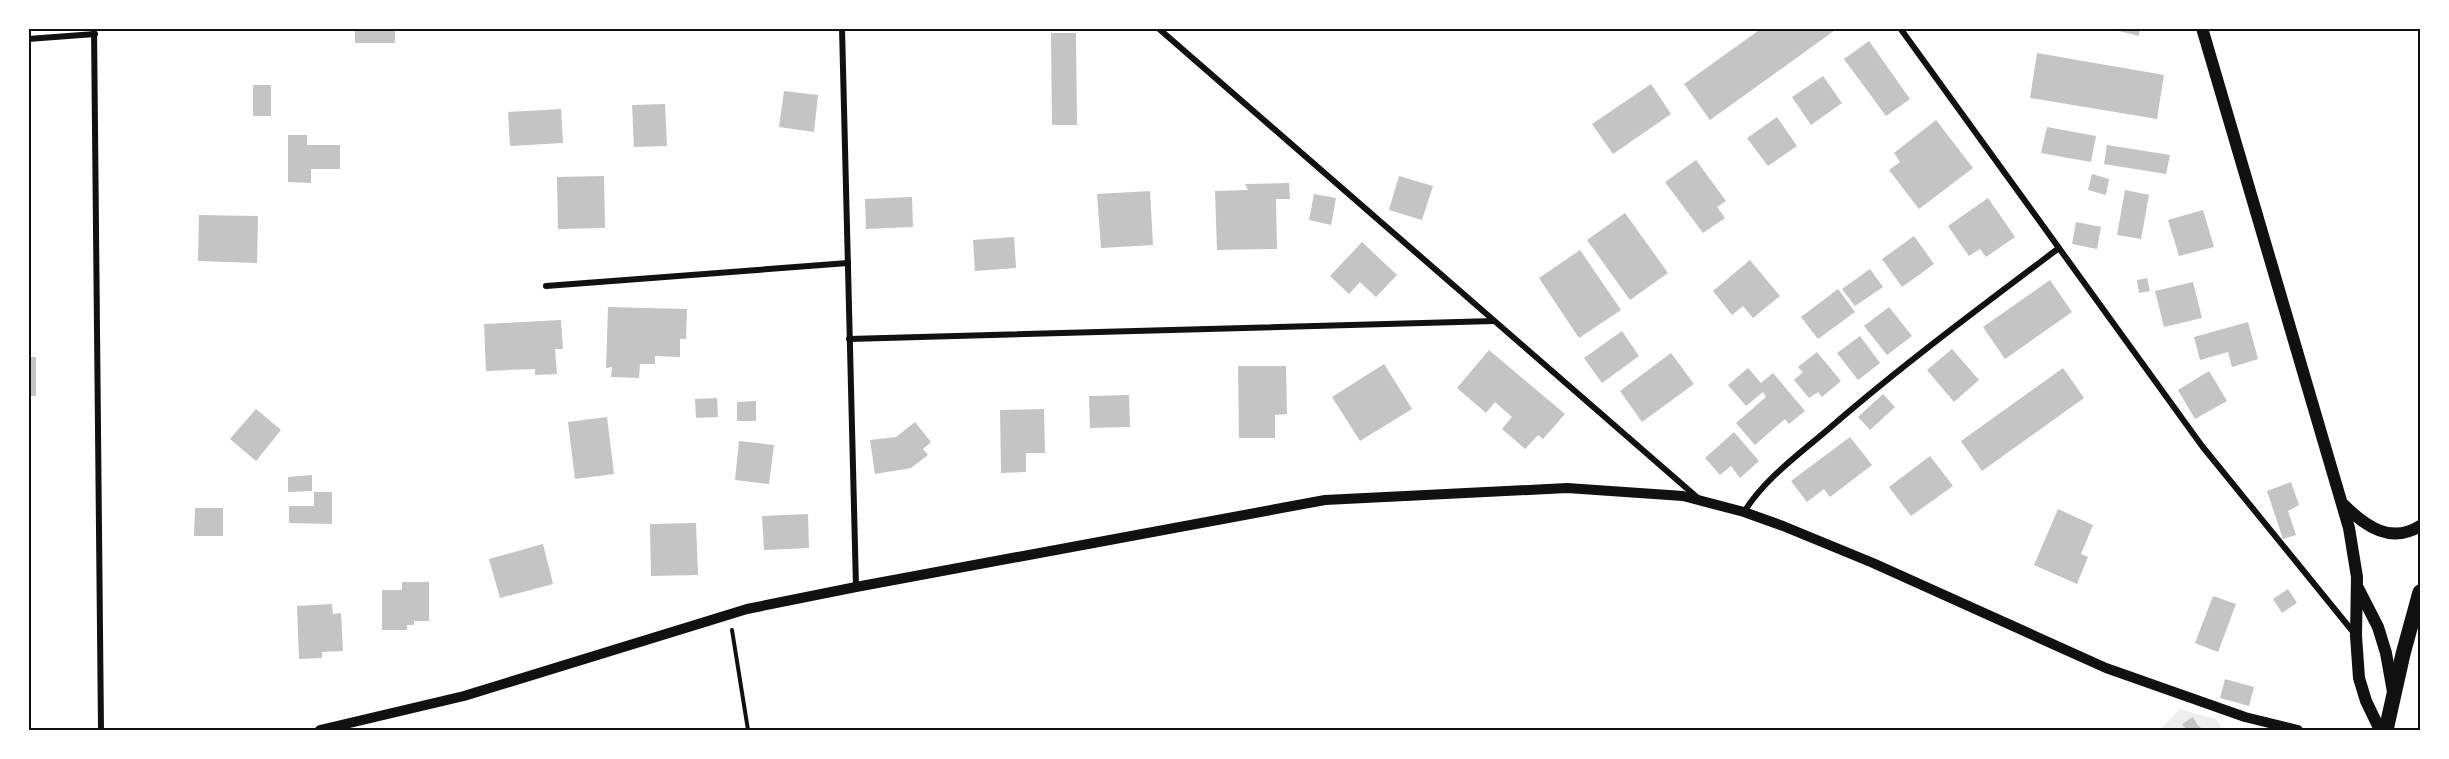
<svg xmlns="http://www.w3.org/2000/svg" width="2449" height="759" viewBox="0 0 2449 759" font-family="'Archivo Narrow',sans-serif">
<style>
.green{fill:#eee}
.building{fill:#c4c4c4}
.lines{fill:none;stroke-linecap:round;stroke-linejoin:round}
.path{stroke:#111;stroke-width:4}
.minor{stroke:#111;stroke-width:6}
.tertiary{stroke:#111;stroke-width:10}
.secondary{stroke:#111;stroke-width:12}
.primary{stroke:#111;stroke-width:15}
.neatline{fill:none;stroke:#111;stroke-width:2}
</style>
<rect width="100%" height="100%" fill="#fff"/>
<!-- green -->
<polygon class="green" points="2180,709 2216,719 2223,730 2160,730"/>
<!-- building -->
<g class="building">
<rect x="355" y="28" width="40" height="15"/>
<polygon points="1762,28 1838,28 1710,120 1684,84"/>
<polygon points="2107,28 2140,28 2139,36"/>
<polygon points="1051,33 1076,33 1077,125 1052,125"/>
<polygon points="1869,41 1910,99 1886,116 1844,59"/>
<polygon points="2037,53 2164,75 2157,119 2030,98"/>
<polygon points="1823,76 1842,103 1811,125 1792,97"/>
<polygon points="1651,84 1671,114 1613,154 1592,124"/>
<rect x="253" y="85" width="18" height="31"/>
<polygon points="784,91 818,95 814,132 779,127"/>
<polygon points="665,104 667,146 634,147 632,105"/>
<polygon points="561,109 563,143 510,146 508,112"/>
<polygon points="1777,117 1797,146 1768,166 1747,138"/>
<polygon points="1936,120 1973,168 1919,209 1889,170 1900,162 1894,153"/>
<polygon points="2047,127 2096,136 2091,162 2041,153"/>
<polygon points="288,135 307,135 307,145 340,145 340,169 311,169 311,183 288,182"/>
<polygon points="2107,145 2170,155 2166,174 2104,164"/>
<polygon points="1696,160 1726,201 1717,207 1725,218 1703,233 1665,182"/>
<polygon points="2092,174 2109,179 2106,195 2088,190"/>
<polygon points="604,176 605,228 558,229 557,177"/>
<polygon points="1399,176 1433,186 1422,220 1389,210"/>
<polygon points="1289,183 1290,199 1276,199 1277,249 1217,250 1215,191 1248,190 1245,184"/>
<polygon points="2125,190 2149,195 2141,239 2117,235"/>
<polygon points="1150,191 1153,245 1101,248 1097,194"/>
<polygon points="1314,194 1336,198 1331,225 1309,220"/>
<polygon points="912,197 913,227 866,229 865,199"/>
<polygon points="1988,198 2015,237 1986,257 1980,249 1969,256 1948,226"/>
<polygon points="2203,210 2214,247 2179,256 2168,220"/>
<polygon points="1625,213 1668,273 1630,300 1587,240"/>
<polygon points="199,215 258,216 257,263 198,261"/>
<polygon points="2076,222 2101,227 2097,249 2072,244"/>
<polygon points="1914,236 1934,264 1902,287 1882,259"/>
<polygon points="1014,237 1016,268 975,271 973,240"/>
<polygon points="1362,242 1397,275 1376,297 1360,282 1349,294 1330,276"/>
<polygon points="1580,250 1621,310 1579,338 1539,278"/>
<polygon points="1750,260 1780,296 1753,318 1743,306 1732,315 1713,291"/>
<polygon points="1870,269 1883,287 1855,306 1842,289"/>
<polygon points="2147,278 2150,291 2139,293 2137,280"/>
<polygon points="2050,280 2072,312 2005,359 1983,327"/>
<polygon points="2193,282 2202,318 2164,327 2155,291"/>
<polygon points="1838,289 1855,312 1818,339 1801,317"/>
<polygon points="608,307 687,309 686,339 680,339 680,357 655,356 655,364 640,364 639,378 611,377 612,367 606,368"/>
<polygon points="1889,307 1912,336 1887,355 1864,326"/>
<polygon points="561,320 563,349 555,349 557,374 535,375 535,369 486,371 484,324"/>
<polygon points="2248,322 2258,359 2232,367 2228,352 2200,360 2194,337"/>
<polygon points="1622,331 1639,356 1602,383 1584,358"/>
<polygon points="1860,336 1880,363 1858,380 1837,353"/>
<polygon points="1952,349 1979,380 1954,402 1927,370"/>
<polygon points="1489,350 1565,414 1543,439 1538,435 1525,449 1502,429 1512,417 1495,402 1486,413 1457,388"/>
<polygon points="1817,352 1841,381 1822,397 1818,392 1809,398 1794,380 1803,372 1798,367"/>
<polygon points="1671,353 1694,384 1642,422 1620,391"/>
<rect x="28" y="357" width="8" height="39"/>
<polygon points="1384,364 1412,409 1360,441 1332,397"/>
<polygon points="1238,366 1286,366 1287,414 1275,415 1275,438 1239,438"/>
<polygon points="1748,368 1761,383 1773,373 1805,411 1789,424 1785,419 1755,445 1736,423 1766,397 1763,392 1746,406 1728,385"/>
<polygon points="2063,368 2084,398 1982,471 1961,441"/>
<polygon points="2209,371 2227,401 2195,419 2178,390"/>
<polygon points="1883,394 1895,407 1870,430 1858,417"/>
<polygon points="1129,395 1130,427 1090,428 1089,396"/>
<polygon points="717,398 718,417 696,418 695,399"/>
<polygon points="756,401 756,421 737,421 737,402"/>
<polygon points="256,409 281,430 256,461 230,439"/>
<polygon points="1044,409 1045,453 1026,453 1026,472 1001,473 1000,410"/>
<polygon points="607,417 614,474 575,479 568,422"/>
<polygon points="915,422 931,442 923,449 928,455 911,468 875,474 870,440 896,437"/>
<polygon points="1734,432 1759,461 1740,478 1731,466 1720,475 1705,458"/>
<polygon points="1850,437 1872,465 1830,497 1824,489 1807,502 1791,481"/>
<polygon points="739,441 774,445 769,484 735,480"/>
<polygon points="1930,456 1953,486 1911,516 1889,487"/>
<polygon points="312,475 312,491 288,492 288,477"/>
<polygon points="2291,482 2299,505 2288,511 2296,535 2283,539 2267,491"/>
<polygon points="314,492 332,492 332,524 289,523 289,506 314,506"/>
<polygon points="195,508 223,508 223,536 194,536"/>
<polygon points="2058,509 2093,525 2081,554 2088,557 2077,584 2034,565"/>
<polygon points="808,514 809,548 764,550 762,516"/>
<polygon points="696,523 698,575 651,576 650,524"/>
<polygon points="543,544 553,584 500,598 489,559"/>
<polygon points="402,582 429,582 429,621 414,621 414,625 407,625 407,630 382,630 382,590 402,590"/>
<polygon points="2288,589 2297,603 2282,613 2273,599"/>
<polygon points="2213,596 2236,604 2218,652 2195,643"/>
<polygon points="332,604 333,614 341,613 343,651 322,652 322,658 299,659 297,606"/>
<polygon points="2225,679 2254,687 2249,706 2220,698"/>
<polygon points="2193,717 2197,724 2203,730 2187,730 2182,724"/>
</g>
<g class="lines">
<!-- path -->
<polyline class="path" points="732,630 748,730"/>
<!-- minor -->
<g class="minor">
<polyline points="94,28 101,730"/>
<polyline points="842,28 856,587"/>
<polyline points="1158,28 1699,499"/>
<polyline points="1900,28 2202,446 2354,633"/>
<polyline points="28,39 95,34"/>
<polyline points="546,286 848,263"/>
<polyline points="849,339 1494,321"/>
<path d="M1744 512C1766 477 1801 453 1832 426 1905 363 1982 306 2059 248"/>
</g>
<!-- tertiary -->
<polyline class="tertiary" points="320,730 464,696 747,609 856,587 1325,500 1567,488 1683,496 1744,512 1783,526 1873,563 2106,668 2245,717 2298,730"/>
<!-- secondary -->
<g class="secondary">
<polyline points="2202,28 2349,528 2357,577 2356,636 2359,678 2366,701 2380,730"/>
<path d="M2344 505C2366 527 2391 544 2420 526"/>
<polyline points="2358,588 2378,627 2386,653 2393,692"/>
</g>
<!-- primary -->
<polyline class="primary" points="2386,730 2403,654 2420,592"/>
</g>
<!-- border -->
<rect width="2449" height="759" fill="none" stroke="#ffffff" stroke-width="60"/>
<rect x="30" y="30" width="2389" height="699" class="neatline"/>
</svg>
